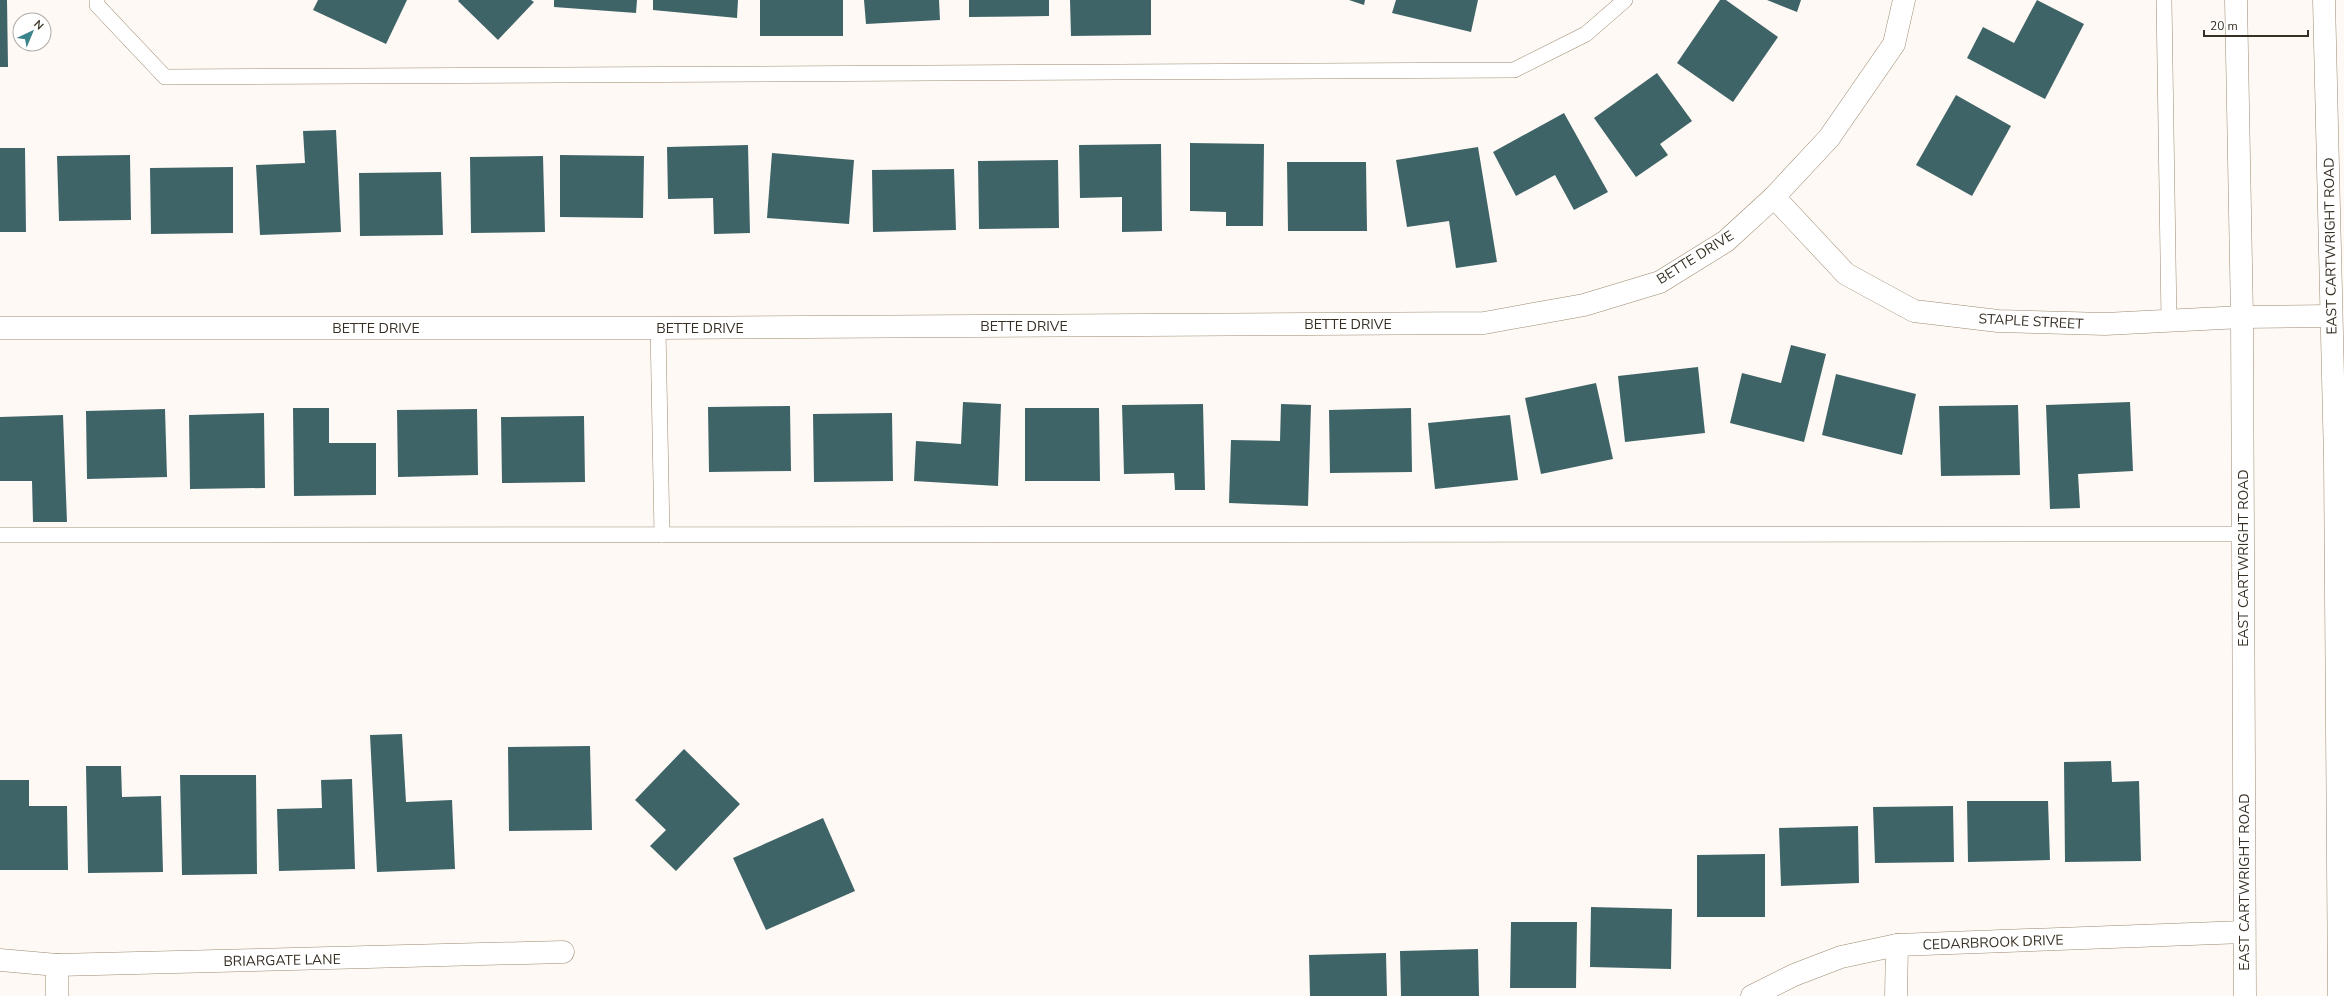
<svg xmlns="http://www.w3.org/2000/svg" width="2344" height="996" viewBox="0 0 2344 996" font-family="'Nunito Sans',sans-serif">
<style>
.building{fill:#3f6468}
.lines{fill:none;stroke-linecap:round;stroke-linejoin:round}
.service-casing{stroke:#9c8970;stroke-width:16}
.minor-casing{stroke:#9c8970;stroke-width:23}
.secondary-casing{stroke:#9c8970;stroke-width:23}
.service{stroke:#fff;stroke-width:15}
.minor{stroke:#fff;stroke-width:22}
.secondary{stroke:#fff;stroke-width:22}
.labels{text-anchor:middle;stroke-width:4;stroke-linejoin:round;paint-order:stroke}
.street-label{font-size:14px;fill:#372f24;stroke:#fff}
</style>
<rect width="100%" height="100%" fill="#fef9f4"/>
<!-- building -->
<g class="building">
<polygon points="0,0 7,0 8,67 0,67"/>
<polygon points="318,0 407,0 386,44 313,10"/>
<polygon points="459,0 531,0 534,2 498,40 458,1"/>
<polygon points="554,0 637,0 636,13 554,7"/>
<polygon points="653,0 738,0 737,18 653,10"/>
<rect x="760" y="0" width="83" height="36"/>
<polygon points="864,0 939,0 940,20 866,24"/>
<polygon points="969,0 1049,0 1049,16 969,17"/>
<polygon points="1070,0 1151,0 1151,35 1071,36"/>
<polygon points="1349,0 1365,0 1364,5"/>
<polygon points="1396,0 1478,0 1471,32 1392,13"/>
<polygon points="1720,0 1726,0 1778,37 1733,102 1677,63"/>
<polygon points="1767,0 1801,0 1797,12"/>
<polygon points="2037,0 2084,24 2045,99 1967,58 1983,27 2014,43"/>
<polygon points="1657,73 1692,121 1660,144 1668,155 1636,177 1594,118"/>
<polygon points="1956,95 2011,126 1972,196 1916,165"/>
<polygon points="1564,113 1608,192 1574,210 1555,175 1516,196 1493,152"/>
<polygon points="336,130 341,232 260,235 256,165 305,163 303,131"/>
<polygon points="1190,143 1264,144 1263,226 1226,226 1226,212 1190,211"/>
<polygon points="1161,144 1162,231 1122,232 1122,197 1080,198 1079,145"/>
<polygon points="748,145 750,233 714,234 713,198 668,199 667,147"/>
<polygon points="1478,147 1497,262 1456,268 1449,221 1407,227 1396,160"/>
<polygon points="0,148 25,148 26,232 0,232"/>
<polygon points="772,153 854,160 849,224 767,218"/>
<polygon points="130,155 131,220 59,221 57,156"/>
<polygon points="560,155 644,156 643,218 560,217"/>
<polygon points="543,156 545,232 471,233 470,157"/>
<polygon points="1058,160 1059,228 979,229 978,161"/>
<polygon points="1287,162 1366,162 1367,231 1288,231"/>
<polygon points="233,167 233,233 151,234 150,168"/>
<polygon points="954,169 956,230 873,232 872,170"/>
<polygon points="441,172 443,235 360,236 359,173"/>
<polygon points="1791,345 1826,354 1804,442 1730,423 1742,373 1781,383"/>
<polygon points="1698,367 1705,433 1625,442 1618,376"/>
<polygon points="1836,374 1916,394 1902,455 1822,435"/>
<polygon points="1596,383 1613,459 1541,474 1525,398"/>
<polygon points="963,402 1001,404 998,486 914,481 916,441 961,444"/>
<polygon points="2130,402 2133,471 2078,474 2080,508 2050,509 2046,405"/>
<polygon points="1203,404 1205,490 1175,490 1174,473 1124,474 1122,405"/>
<polygon points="1281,404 1311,405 1308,506 1229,503 1231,440 1280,441"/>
<polygon points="2018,405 2020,475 1941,476 1939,406"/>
<polygon points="790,406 791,471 709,472 708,407"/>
<polygon points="293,408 329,408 329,443 376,443 376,495 294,496"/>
<polygon points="1025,408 1099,408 1100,481 1025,481"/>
<polygon points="1411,408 1412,472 1330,473 1329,410"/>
<polygon points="165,409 167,477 87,479 86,411"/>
<polygon points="477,409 478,475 398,477 397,410"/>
<polygon points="264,413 265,488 190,489 189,415"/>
<polygon points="892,413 893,481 814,482 813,414"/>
<polygon points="63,415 67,522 33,522 32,481 0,481 0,417"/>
<polygon points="1510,415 1518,480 1435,489 1428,423"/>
<polygon points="584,416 585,482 502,483 501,417"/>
<polygon points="402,734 406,802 452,800 455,869 377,872 370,735"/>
<polygon points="590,746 592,830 509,831 508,747"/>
<polygon points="684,749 740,804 676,871 650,846 666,830 635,800"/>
<polygon points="2111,761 2112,782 2139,781 2141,861 2065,862 2064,762"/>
<polygon points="86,766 121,766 122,797 161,796 163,872 88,873"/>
<polygon points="180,775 256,775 257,874 182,875"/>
<polygon points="352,779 355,869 279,871 277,809 322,808 321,780"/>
<polygon points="0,780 29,780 29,806 67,806 68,870 0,870"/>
<polygon points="1967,801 2048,801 2050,860 1968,862"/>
<polygon points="1953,806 1954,862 1875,863 1873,807"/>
<polygon points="823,818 855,891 766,930 733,858"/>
<polygon points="1858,826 1859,883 1781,886 1779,828"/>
<polygon points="1765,854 1765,917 1697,917 1697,855"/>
<polygon points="1591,907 1672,909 1671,969 1590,967"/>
<polygon points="1511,922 1577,922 1576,988 1510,988"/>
<polygon points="1478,949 1479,996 1401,996 1400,951"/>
<polygon points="1386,953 1387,996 1310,996 1309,955"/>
</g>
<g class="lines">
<defs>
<g id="service">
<polyline points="97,0 97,5 165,77 1514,70 1586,34 1625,0"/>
<polyline points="2164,0 2169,321"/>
<polyline points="658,328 662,535"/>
<polyline points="0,535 2243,534"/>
</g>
<g id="minor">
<polyline points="1774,197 1846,274 1914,311 1998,321 2105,324 2242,317 2331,316"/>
<polyline points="0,328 658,328 1484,323 1584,305 1660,282 1726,241 1774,197 1829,138 1894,44 1904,0"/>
<polyline points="0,960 57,965 563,952"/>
<polyline points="57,965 57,996"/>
<polyline points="1752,996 1794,975 1841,957 1897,945 2244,932"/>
<polyline points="1896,996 1897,945"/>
</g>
<g id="secondary">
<polyline points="2236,0 2242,317 2245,996"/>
<polyline points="2324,0 2335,460 2339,996"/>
</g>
</defs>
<!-- service casing -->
<use href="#service" class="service-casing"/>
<!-- minor casing -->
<use href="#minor" class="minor-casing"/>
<!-- secondary casing -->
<use href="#secondary" class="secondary-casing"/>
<!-- service -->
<use href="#service" class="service"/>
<!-- minor -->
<use href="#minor" class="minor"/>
<!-- secondary -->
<use href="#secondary" class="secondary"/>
</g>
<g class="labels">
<!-- street labels -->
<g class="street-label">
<text transform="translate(2330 246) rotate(-91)" y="5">EAST CARTWRIGHT ROAD</text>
<text transform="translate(1695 257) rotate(-32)" y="5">BETTE DRIVE</text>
<text transform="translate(2031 321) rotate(3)" y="5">STAPLE STREET</text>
<text x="1348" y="329">BETTE DRIVE</text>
<text x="1024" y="331">BETTE DRIVE</text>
<text x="376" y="333">BETTE DRIVE</text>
<text x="700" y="333">BETTE DRIVE</text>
<text transform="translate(2243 558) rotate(-90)" y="5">EAST CARTWRIGHT ROAD</text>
<text transform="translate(2244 882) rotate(-90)" y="5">EAST CARTWRIGHT ROAD</text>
<text transform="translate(1993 942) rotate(-2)" y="5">CEDARBROOK DRIVE</text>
<text transform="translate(282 960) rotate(-1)" y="5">BRIARGATE LANE</text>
</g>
</g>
<!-- north arrow -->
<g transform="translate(32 32) rotate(44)"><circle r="19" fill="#ffffff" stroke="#afaca7"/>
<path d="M0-3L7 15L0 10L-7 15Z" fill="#3c848c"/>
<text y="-6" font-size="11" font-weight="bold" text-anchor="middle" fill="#372f24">N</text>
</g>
<!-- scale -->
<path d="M2204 30v6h104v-6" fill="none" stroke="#372f24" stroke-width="2"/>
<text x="2210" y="30" font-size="12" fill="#372f24" stroke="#ffffff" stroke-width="3" paint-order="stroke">20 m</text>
</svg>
